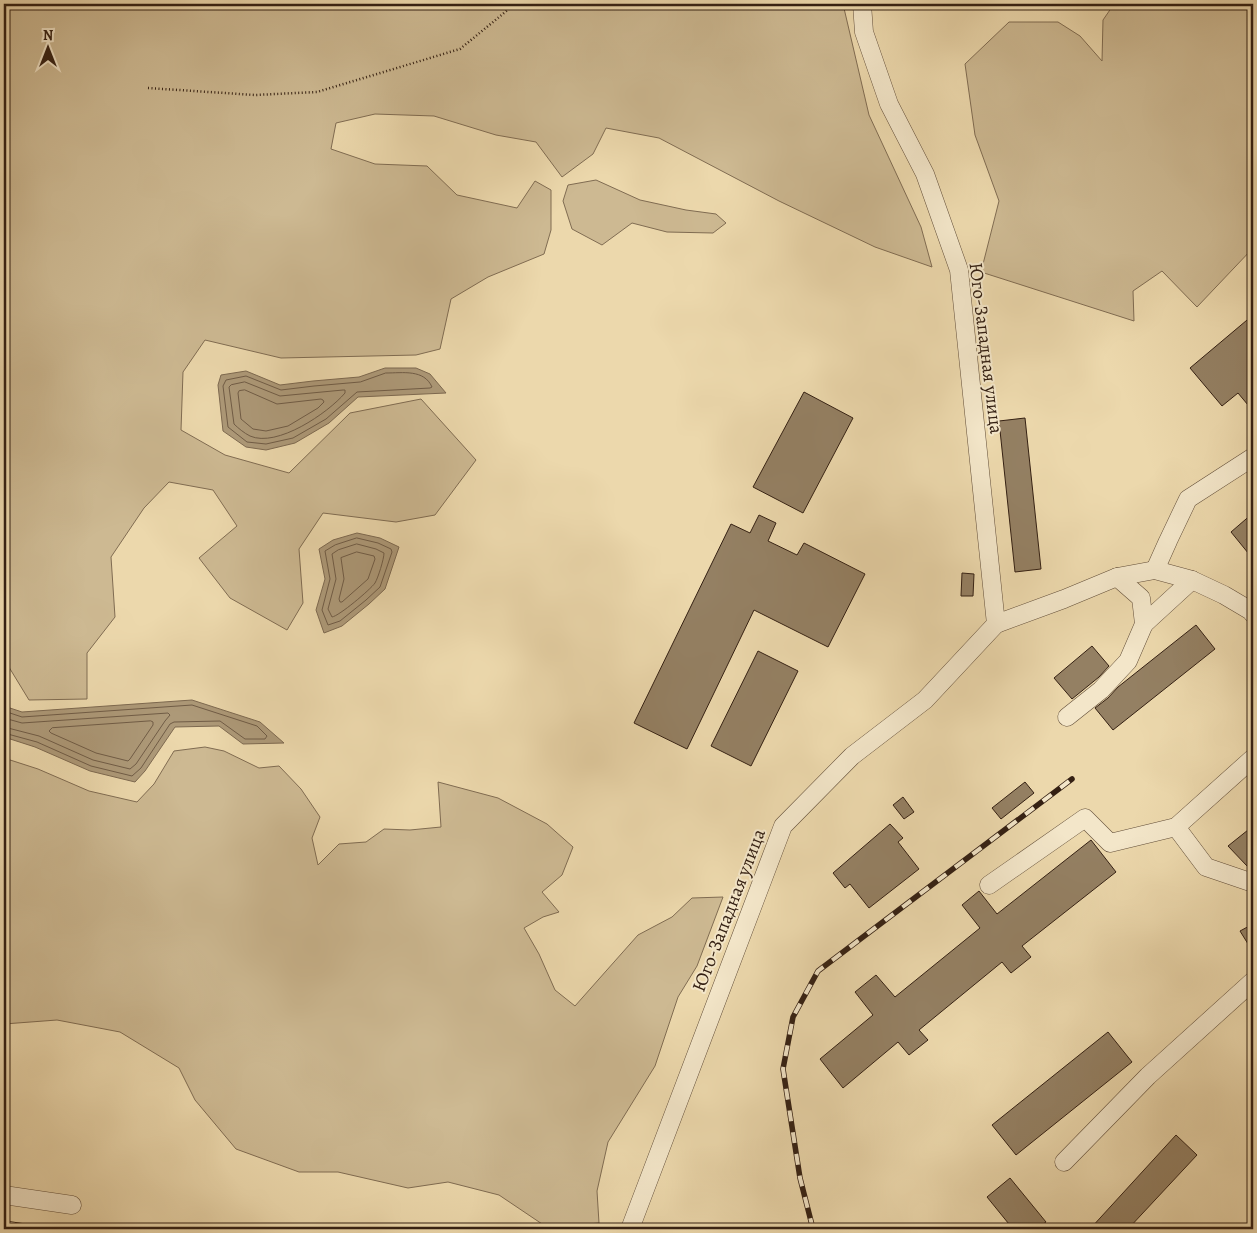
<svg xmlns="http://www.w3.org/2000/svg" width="1257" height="1233" viewBox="0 0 1257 1233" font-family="Alegreya,serif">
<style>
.green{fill:#cdb992;stroke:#806c52}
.water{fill:#ad9978;stroke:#7d6950}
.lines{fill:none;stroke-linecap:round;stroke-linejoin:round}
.shore{stroke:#705c46;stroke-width:1}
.building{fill:#948063;stroke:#342013}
.minor-casing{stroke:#624e39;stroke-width:19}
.path{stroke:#342013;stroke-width:2.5;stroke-dasharray:1 2.5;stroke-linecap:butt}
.minor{stroke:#f3e6c9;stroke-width:18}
.rail-casing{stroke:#342013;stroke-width:5.5}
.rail{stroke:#f3e6c9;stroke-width:4;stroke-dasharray:11;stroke-linecap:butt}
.labels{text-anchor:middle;stroke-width:4;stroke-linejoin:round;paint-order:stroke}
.street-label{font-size:19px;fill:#342013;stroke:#f3e6c9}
</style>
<rect width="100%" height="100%" fill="#ecd8ac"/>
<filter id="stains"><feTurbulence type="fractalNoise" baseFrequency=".004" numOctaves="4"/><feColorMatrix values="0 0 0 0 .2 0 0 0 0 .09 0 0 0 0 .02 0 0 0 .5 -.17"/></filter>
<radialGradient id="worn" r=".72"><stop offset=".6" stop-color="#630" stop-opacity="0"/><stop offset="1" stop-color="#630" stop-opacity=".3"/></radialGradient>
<!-- green -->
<g class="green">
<polygon points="4,4 843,4 869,115 921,227 932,267 875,247 779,201 659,138 606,128 593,154 562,177 536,142 496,135 434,116 375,114 336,123 331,149 375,164 427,166 457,195 517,208 535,181 551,190 551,230 544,254 488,277 451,299 440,349 416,355 281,358 205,340 183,372 181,430 225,455 289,473 350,413 421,399 476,460 435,515 396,522 323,513 299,549 303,603 287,630 230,598 199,558 237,526 213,490 169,482 144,508 111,557 115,617 87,653 87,699 29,700 4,659 4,145 8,145 4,94"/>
<polygon points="1114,4 1253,4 1253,248 1197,307 1162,271 1133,291 1134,321 981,272 999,201 975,135 965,64 1009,22 1058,22 1080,36 1102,61 1103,20"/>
<polygon points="596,180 640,200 686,210 716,214 726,223 713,233 667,232 632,223 602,245 572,229 563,201 568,185"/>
<polygon points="205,747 224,751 259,768 279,766 301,789 320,817 312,838 318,865 339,844 366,842 384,829 410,830 441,827 438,782 498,798 547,824 573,847 562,875 542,892 559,912 543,917 524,928 539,954 555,990 575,1006 638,935 672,917 692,898 723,897 697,966 678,997 655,1066 608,1142 597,1191 599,1223 548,1228 499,1195 448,1182 408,1188 338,1172 299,1172 236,1149 195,1100 179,1068 120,1032 57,1020 4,1024 4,758 38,769 89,791 137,802 154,784 174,751"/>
</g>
<!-- water -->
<g class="water">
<polygon points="385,368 416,368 430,374 446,393 358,397 329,423 295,443 266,450 246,447 223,431 218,385 221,375 246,371 280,385 313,381 359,377"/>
<polygon points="357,533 380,538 399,547 385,589 369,604 342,626 324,633 316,610 325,579 319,549 333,540"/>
<polygon points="192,700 260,722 284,743 243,744 219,726 175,727 145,771 135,782 90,771 35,747 4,737 4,706 22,712"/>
</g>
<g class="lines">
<!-- shore -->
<g class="shore">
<path d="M386 373C403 373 424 369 432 387L430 388 357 392 326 419 293 438 266 444 247 442 228 427 223 386 226 380 246 376 281 390 314 386 360 382Z"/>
<path d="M245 382 280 396 343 390H345V393C328 413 277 448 250 436 244 433 238 428 234 424L229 387 231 385Z"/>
<polygon points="245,390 277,404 321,399 323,400 324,402 318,408 288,426 266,431 253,429 241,419 238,393 239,391"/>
<polygon points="357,538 378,543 391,549 392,552 380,587 366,600 340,621 328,625 322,610 330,579 325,551 335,545"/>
<path d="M357 544 376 549 384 553C384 559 378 578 375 583 370 590 339 616 332 617L328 609 336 579 332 554 338 550Z"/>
<polygon points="357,552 374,556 375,559 368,579 342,602 340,602 339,599 344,579 341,558"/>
<polyline points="4,711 22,717 192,705 257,726 267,736 265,739 245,739 220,721 174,722 170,724 141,768 132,776 91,766 37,742 4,733"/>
<polyline points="4,718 22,723 168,713 170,715 165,721 136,764 130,769 93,760 39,736 4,727"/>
<polygon points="151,721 153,722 153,725 130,759 128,761 96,753 51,733 49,731 52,728"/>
</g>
</g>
<!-- building -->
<g class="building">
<polygon points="1253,315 1253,400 1248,405 1238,393 1222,406 1190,368"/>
<polygon points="804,392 853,418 803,513 753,487"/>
<polygon points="1025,418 1041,569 1015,572 999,421"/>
<polygon points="1253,513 1253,559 1231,532"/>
<polygon points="759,515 776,523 768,541 797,555 804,543 865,574 828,647 754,610 687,749 634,723 731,524 750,533"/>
<polygon points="962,573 974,574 973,596 961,596"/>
<polygon points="1196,625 1215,649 1113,730 1095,708 1108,698 1118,687"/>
<polygon points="1092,646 1109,666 1099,677 1072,699 1054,678"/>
<polygon points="758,651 798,671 751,766 711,746"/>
<polygon points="1025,782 1034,793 1001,819 992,808"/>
<polygon points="903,797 914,812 904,819 893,805"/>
<polygon points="890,824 903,838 898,842 919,869 869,908 850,884 845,888 833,873"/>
<polygon points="1253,826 1253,862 1247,866 1228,846"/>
<polygon points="1091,840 1116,872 1022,946 1031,957 1011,973 1002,962 919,1030 928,1040 909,1055 898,1042 843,1088 820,1059 873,1015 855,992 876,975 895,997 980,928 962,905 979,891 997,914"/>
<polygon points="1253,924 1253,952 1240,931"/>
<polygon points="1108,1032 1132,1062 1016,1155 992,1125"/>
<polygon points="1176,1135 1197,1155 1128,1229 1090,1229"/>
<polygon points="1010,1178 1046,1222 1036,1229 1013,1229 987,1197"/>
</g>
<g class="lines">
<defs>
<g id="minor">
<polyline points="1155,570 1168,541 1188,499 1253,457"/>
<polyline points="996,624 1064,599 1117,577 1155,570 1192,580 1224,595 1251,611 1253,614"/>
<polyline points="1144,624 1192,580"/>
<polyline points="1067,717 1101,690 1128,661 1144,624 1141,598 1117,577"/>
<polyline points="1176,827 1206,867 1253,883"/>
<polyline points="989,885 1085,818 1110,843 1176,827 1253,758"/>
<polyline points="1064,1162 1148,1076 1253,981"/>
<polyline points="4,1195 72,1205"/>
<polyline points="630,1229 783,826 852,756 925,700 996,624 959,270 925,174 889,104 864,32 862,4"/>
</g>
</defs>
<!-- minor casing -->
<use href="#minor" class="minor-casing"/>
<!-- path -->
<polyline class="path" points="148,88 255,95 317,92 460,49 515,4"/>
<!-- minor -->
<use href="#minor" class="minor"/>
<defs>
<g id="rail">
<polyline points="4,1223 43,1229"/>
<polyline points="813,1229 800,1178 783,1069 793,1017 818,971 1072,779"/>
</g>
</defs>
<!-- rail casing -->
<use href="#rail" class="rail-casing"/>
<!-- rail -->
<use href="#rail" class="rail"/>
</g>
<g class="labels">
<!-- street labels -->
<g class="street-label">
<text transform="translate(987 348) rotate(83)" y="7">Юго-Западная улица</text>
<text transform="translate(728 910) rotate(-69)" y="7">Юго-Западная улица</text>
</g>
</g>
<!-- margin -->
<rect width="1257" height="1233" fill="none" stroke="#ecd8ac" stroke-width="20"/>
<rect x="5" y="5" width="1247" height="1223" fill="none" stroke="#342013" stroke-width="2.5"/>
<rect x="10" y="10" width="1237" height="1213" fill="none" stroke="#342013"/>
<!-- north arrow -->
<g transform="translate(48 48)" stroke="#f3e6c9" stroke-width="4" paint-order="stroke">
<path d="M0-4L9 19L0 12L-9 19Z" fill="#342013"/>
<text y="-8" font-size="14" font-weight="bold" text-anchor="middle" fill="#342013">N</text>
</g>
<rect width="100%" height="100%" filter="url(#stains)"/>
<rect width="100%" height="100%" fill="url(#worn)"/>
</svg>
